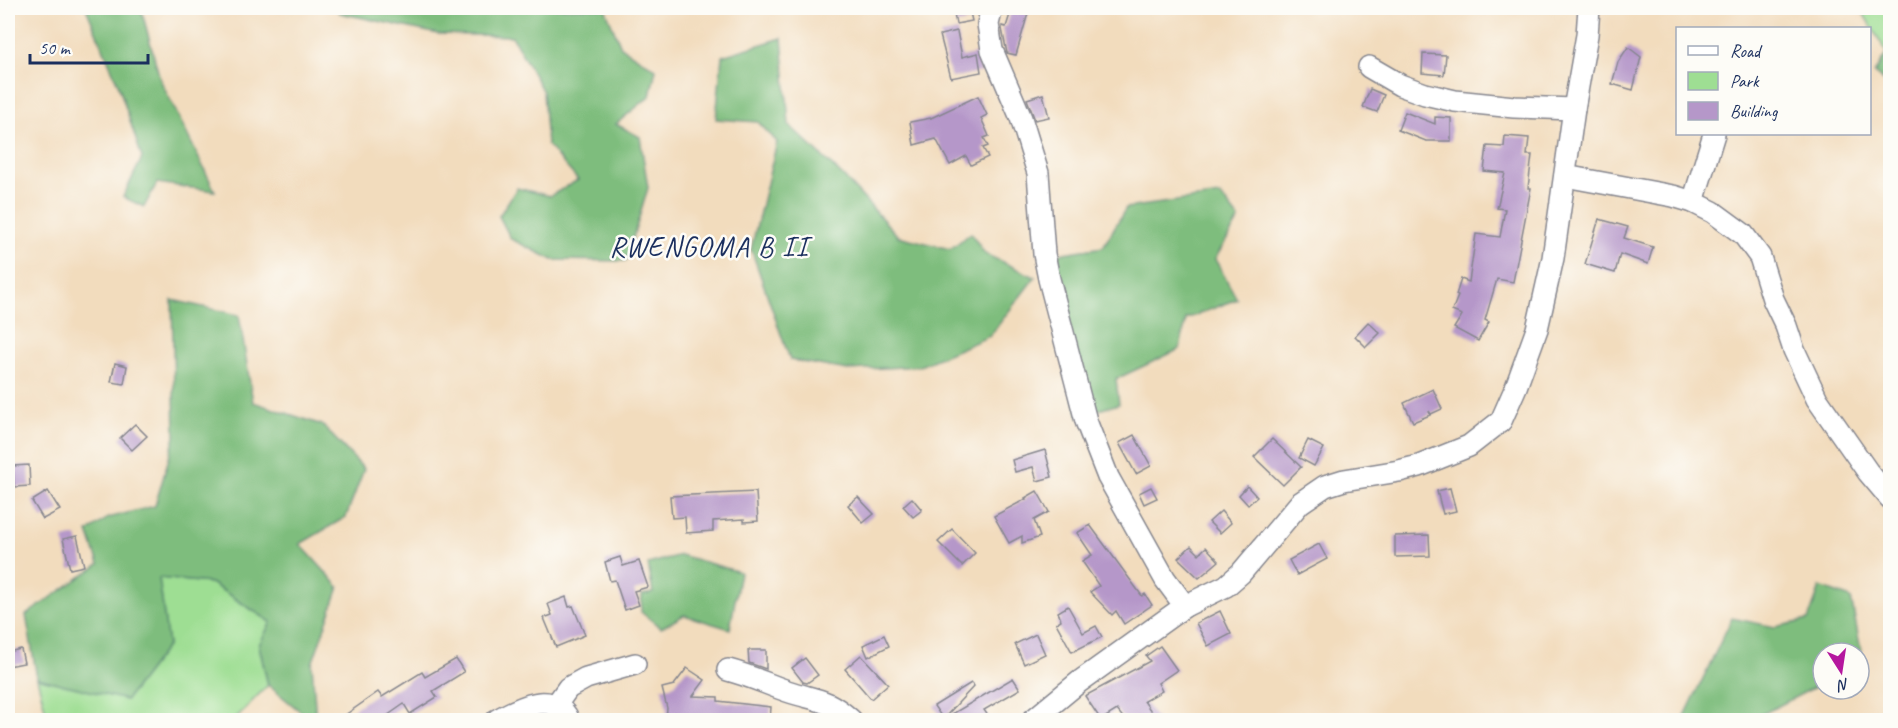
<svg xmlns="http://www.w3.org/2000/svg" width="1898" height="728" viewBox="0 0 1898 728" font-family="Caveat,sans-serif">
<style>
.green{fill:#9ede93;stroke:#5c8678;stroke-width:1.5}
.forest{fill:#7ebd7d;stroke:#4c766e;stroke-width:1.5}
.building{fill:#b597c9}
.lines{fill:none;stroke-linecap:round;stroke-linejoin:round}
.minor-casing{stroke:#86868e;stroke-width:24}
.minor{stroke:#fff;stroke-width:21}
.labels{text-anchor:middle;stroke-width:5;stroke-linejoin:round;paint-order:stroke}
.quarter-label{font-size:28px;letter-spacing:1.5px;fill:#1b2f5e;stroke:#fdfcf7}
</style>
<rect width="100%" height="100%" fill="#fdfcf7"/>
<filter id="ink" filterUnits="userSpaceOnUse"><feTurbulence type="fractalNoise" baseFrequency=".0167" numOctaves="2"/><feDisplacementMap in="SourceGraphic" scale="12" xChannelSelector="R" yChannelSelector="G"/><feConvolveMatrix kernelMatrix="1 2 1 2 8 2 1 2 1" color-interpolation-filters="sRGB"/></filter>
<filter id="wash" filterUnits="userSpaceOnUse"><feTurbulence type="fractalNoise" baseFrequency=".008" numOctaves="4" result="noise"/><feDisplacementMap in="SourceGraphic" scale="24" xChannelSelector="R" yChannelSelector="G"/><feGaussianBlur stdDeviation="1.35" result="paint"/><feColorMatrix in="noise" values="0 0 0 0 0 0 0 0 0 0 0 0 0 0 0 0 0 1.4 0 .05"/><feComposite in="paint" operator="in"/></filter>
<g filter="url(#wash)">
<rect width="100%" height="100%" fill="#f2dcbd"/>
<!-- green -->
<g class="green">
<polygon points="1860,8 1890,8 1890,54 1887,53"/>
<polygon points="159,578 211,583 271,622 259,645 268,685 234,720 48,720 37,678 126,700 168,645"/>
</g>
<!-- forest -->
<g class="forest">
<polygon points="86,8 147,8 142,12 160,79 215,191 157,183 144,207 123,197 142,158 118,84"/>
<polygon points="336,8 605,8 621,47 656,69 650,96 616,124 640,137 648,188 626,261 553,260 511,239 499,216 517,188 550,196 578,180 547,145 543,92 512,36 438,34 340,13"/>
<polygon points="782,38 789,125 843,176 898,236 950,249 971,233 985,254 1035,277 990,336 920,366 848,370 790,360 751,249 777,142 758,122 716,119 722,56"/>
<polygon points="1887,53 1890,54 1890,86 1874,73"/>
<polygon points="1220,195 1239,219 1215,259 1237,299 1186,319 1180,349 1116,379 1119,404 1078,416 1043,256 1103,247 1126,208"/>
<polygon points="172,300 239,315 253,402 322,425 364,469 346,517 300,544 339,587 312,664 316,720 311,720 268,685 259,645 271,622 211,583 159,578 168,645 126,700 37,678 26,615 99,564 88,532 108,518 155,506 175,437"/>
<polygon points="680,555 740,572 730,629 684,615 661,628 641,612 642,595 653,593 648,564"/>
<polygon points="1820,587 1851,598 1861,651 1858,653 1823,653 1823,683 1751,720 1683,720 1732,618 1775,627 1808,620"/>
</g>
<g id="blocks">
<!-- building -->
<g class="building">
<polygon points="953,8 969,8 972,21 956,24"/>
<polygon points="1012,8 1029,10 1016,55 1007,53 1002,29 1002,26 1006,27"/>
<polygon points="957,31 962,57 978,53 981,72 951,78 940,35"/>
<polygon points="1628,47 1641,57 1633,90 1612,84 1618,62"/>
<polygon points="1423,54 1446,55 1444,75 1422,73"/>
<polygon points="1370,89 1384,95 1377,112 1363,107"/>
<polygon points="1043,94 1049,117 1035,120 1027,99"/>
<polygon points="978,96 987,115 981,118 989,136 984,138 988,146 983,148 988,157 971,165 966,156 950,165 936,139 914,145 910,122 931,118"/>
<polygon points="1405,112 1435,124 1435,117 1451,118 1451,141 1426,141 1398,130"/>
<polygon points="1505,136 1529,138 1527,155 1532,155 1528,188 1531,188 1513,282 1497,279 1485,320 1489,322 1478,341 1454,328 1462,315 1452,311 1458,296 1456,295 1461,279 1469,282 1476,234 1500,237 1505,209 1497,208 1505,173 1484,171 1487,146 1504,147"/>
<polygon points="1599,219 1628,227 1624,238 1653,247 1648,264 1620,254 1615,273 1585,264"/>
<polygon points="1368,322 1380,333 1366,347 1355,336"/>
<polygon points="115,363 127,366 124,384 111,382"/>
<polygon points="1433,389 1442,409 1431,414 1429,411 1430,415 1413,422 1404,403"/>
<polygon points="135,424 147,436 132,450 120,438"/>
<polygon points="1134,435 1151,466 1136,474 1119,443"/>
<polygon points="1272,439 1301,467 1283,485 1254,457"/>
<polygon points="1308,440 1324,448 1314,466 1299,458"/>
<polygon points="1045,450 1052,477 1037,481 1033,467 1015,472 1012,460"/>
<polygon points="29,465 30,486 14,487 13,466"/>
<polygon points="1247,486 1257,497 1248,505 1239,495"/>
<polygon points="1151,487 1157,498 1144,504 1139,493"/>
<polygon points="1450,488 1456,511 1443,514 1437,491"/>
<polygon points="48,491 60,510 43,519 32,501"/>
<polygon points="1037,491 1049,512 1034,520 1040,537 1022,543 1022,536 1009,543 994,516 1026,499 1025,498"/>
<polygon points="756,492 758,521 744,522 744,519 713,521 713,531 686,533 685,517 672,518 670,496"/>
<polygon points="858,497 874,514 863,523 848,505"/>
<polygon points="912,498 922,510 913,517 903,506"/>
<polygon points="1221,511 1231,523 1220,533 1209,522"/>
<polygon points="1090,525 1142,596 1145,594 1152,605 1124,624 1116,611 1112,615 1090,592 1099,586 1082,561 1092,555 1077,533"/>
<polygon points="952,529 975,553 962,566 938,542"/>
<polygon points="1429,535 1430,556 1395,557 1395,536"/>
<polygon points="77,536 84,566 70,569 63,539"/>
<polygon points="1319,544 1327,559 1297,575 1289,560"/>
<polygon points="1191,546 1199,554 1206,547 1219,561 1199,578 1178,558"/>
<polygon points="620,557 623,566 639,561 648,587 634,591 639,605 625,610 615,580 610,581 605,562"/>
<polygon points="566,597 569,607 573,606 585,635 556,647 544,618 552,615 548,604"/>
<polygon points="1068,606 1083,633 1096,626 1102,637 1072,652 1056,623 1061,620 1058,612"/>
<polygon points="1220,611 1231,634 1208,646 1196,623"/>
<polygon points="1036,634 1045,654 1024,664 1015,644"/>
<polygon points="884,635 889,646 868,657 863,645"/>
<polygon points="1160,646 1177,670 1158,683 1162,691 1144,701 1157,720 1125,720 1117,710 1101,720 1085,696 1150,661 1146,656"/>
<polygon points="21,649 24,663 8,666 8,652"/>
<polygon points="748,650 766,650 766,669 749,663"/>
<polygon points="861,655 888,684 871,699 845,669"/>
<polygon points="805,658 818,675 807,683 803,682 792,668"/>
<polygon points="456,659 464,672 433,691 437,697 410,714 404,704 381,720 338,720 378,692 382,697 422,672 425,677"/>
<polygon points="687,668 705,680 693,696 718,697 718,701 771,707 770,720 685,718 685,720 666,720 667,708 662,688 674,685"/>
<polygon points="1013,678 1020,689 984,710 991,720 942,720"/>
<polygon points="971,683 974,686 943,719 934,706"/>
</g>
</g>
</g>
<g filter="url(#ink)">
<use href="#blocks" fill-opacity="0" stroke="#86868e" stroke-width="1.5"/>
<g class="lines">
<defs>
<g id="minor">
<polyline points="992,8 988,24 992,50 1021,118 1038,173 1044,254 1049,279 1086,421 1108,477 1165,579 1185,606"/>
<polyline points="1369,67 1400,85 1425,94 1455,101 1514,107 1574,109"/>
<polyline points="1565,176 1673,196 1693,202 1713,212 1743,234 1760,257 1773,299 1786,326 1794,350 1817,399 1868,472 1890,498"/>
<polyline points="1693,202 1714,134"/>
<path d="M728 670C748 675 767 684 787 691 817 701 825 697 851 720"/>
<polyline points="556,705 568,688 586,678 635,664"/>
<path d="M497 720C520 707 553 689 569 720"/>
<polyline points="1033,720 1079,682 1185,606 1226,586 1241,573 1300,503 1325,486 1344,480 1399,471 1419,466 1469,446 1501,421 1516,387 1537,329 1553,258 1574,109 1587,35 1589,8"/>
</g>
</defs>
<!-- minor casing -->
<use href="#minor" class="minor-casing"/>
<!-- minor -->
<use href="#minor" class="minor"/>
</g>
</g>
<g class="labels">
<!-- quarter labels -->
<g class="quarter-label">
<text x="709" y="256">RWENGOMA B II</text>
</g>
</g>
<!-- margin -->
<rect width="1898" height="728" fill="none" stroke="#fdfcf7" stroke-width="30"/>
<!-- legend -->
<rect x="1676" y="27" width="195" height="108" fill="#fdfcf7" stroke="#a3aaba" stroke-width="1.5"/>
<rect x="1688" y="46" width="30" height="9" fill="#ffffff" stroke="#a3aaba" stroke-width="1.5"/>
<text x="1730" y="57" font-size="18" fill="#1b2f5e">Road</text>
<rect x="1688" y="72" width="30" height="18" fill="#9ede93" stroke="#a3aaba" stroke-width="1.5"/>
<text x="1730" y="87" font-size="18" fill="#1b2f5e">Park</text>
<rect x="1688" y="102" width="30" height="18" fill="#b597c9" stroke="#a3aaba" stroke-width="1.5"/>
<text x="1730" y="117" font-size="18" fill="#1b2f5e">Building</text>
<!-- north arrow -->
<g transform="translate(1841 671) rotate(168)"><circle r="28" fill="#fdfcf7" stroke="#a3aaba" stroke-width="1.5"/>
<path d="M0-4.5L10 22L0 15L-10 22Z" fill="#b5179e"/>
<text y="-9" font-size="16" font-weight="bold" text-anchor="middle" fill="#1b2f5e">N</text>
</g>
<!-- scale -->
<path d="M30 54v9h118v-9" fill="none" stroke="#1b2f5e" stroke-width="3"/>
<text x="39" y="54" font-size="18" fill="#1b2f5e" stroke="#fdfcf7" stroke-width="4.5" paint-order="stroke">50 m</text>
</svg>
